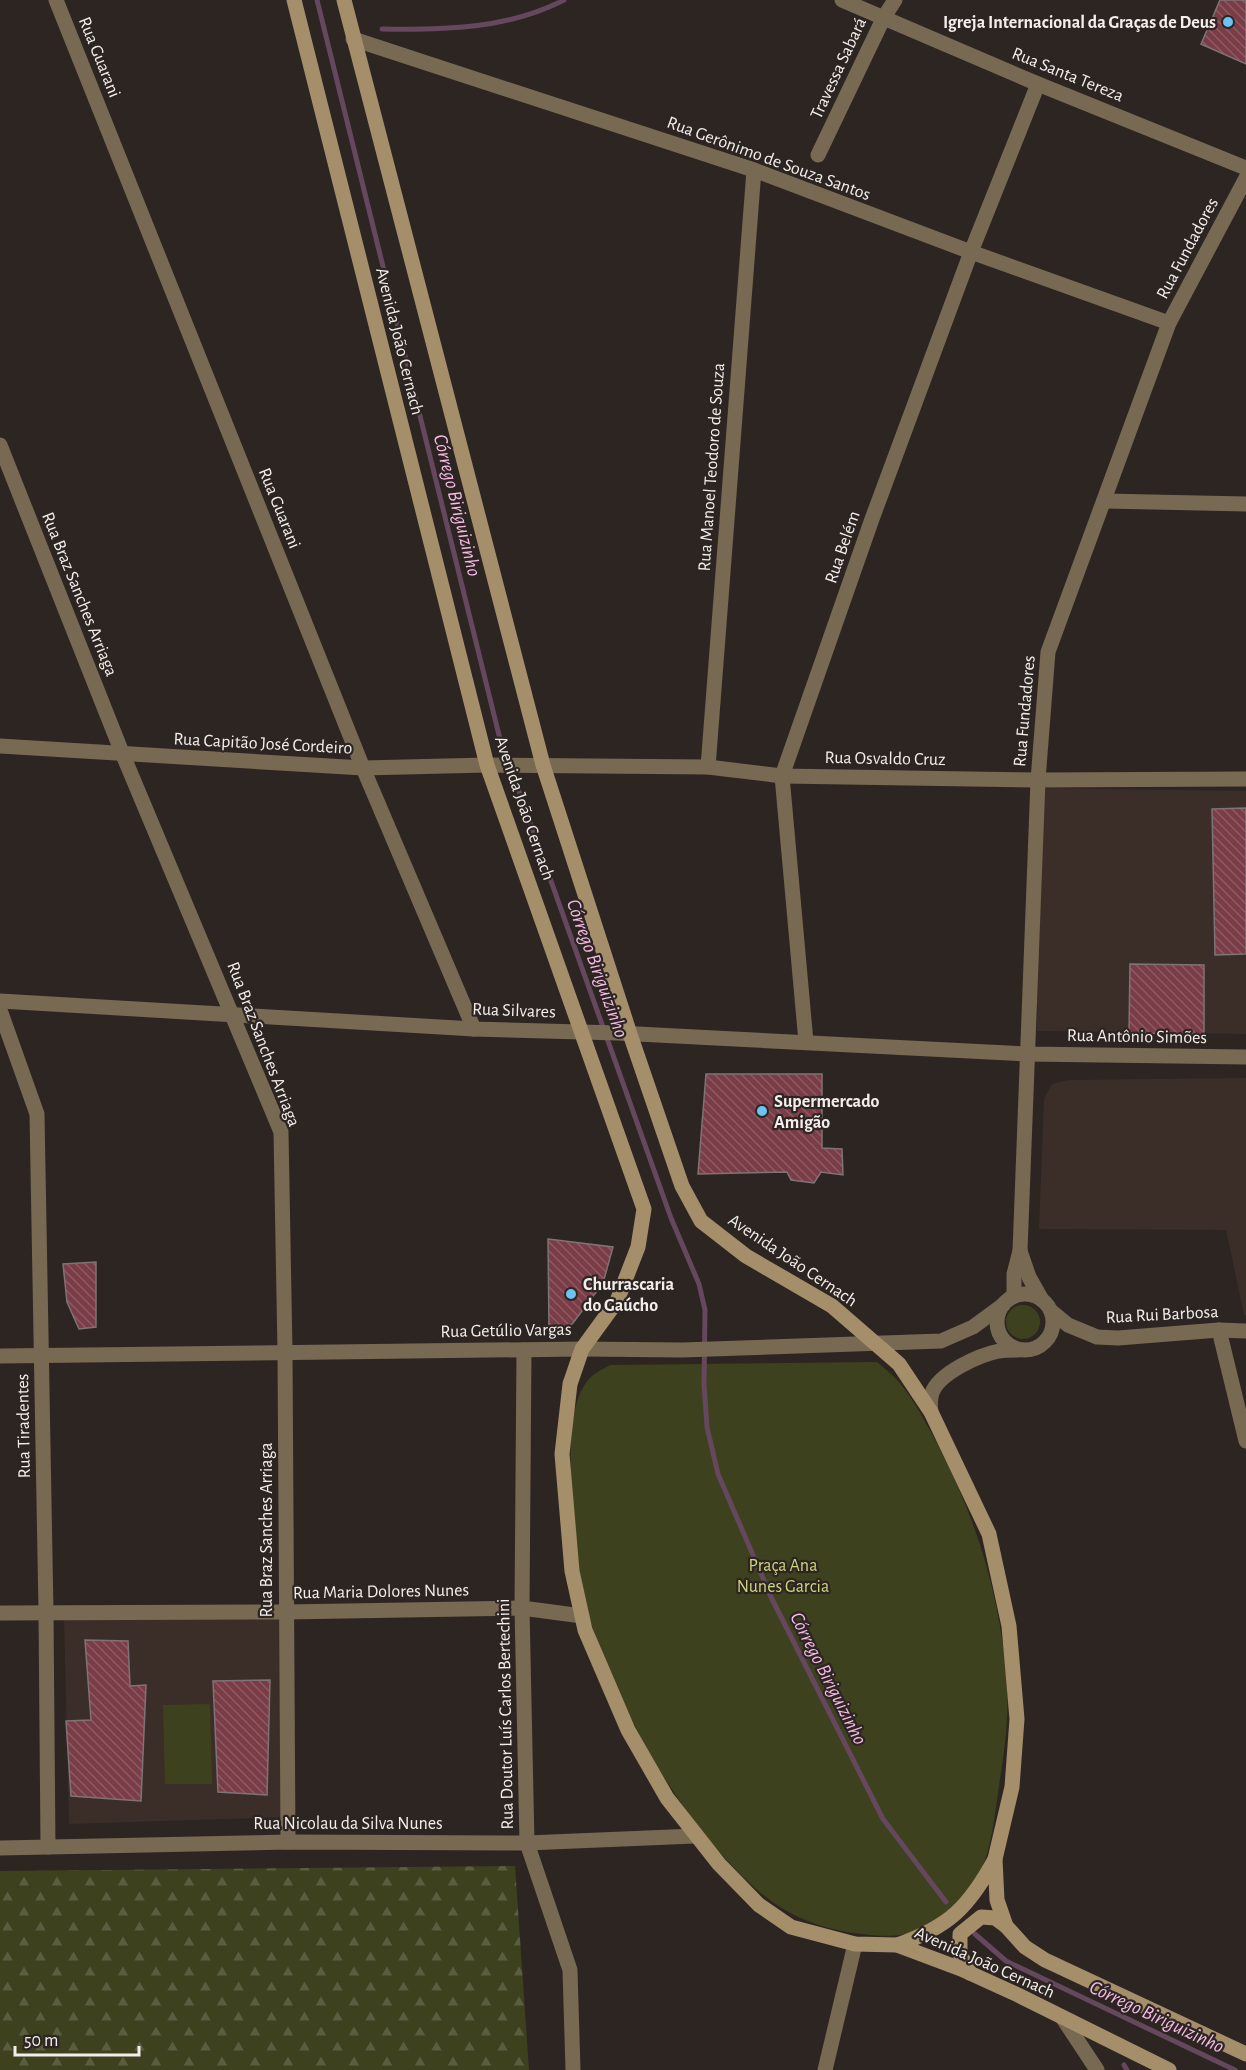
<svg xmlns="http://www.w3.org/2000/svg" width="1246" height="2070" viewBox="0 0 1246 2070" font-family="'Alegreya Sans',sans-serif">
<style>
.built{fill:#3b2e28}
.forest{fill:url(#forest-firs)}
.green{fill:#3e411e}
.lines{fill:none;stroke-linecap:round;stroke-linejoin:round}
.stream{stroke:#65475e;stroke-width:5}
.building{fill:url(#building-back-hatch);stroke:#7e7475;stroke-width:1.5}
.minor{stroke:#776952;stroke-width:15}
.tertiary{stroke:#776952;stroke-width:15}
.secondary{stroke:#a58e6a;stroke-width:15}
.poi-dot{fill:#6cc2f3;stroke:#2c2522;stroke-width:2}
.labels{text-anchor:middle;stroke-width:4.5;stroke-linejoin:round;paint-order:stroke}
.poi-label{font-size:18px;font-weight:bold;fill:#f3eeec;stroke:#2c2522;text-anchor:start}
.street-label{font-size:18px;fill:#f3eeec;stroke:#2c2522}
.park-label{font-size:18px;fill:#ced57a;stroke:#2c2522}
.water-label{font-size:20px;font-style:italic;fill:#f7b9e6;stroke:#2c2522}
</style>
<defs>
<pattern id="forest-firs" width="22" height="20" patternUnits="userSpaceOnUse" patternTransform="scale(1.5)"><rect width="22" height="20" fill="#3e411e"/><path d="M5 1l3.5 6h-7zM16 11l3.5 6h-7z" fill="#5a5d3f"/></pattern>
<pattern id="building-back-hatch" width="6" height="6" patternUnits="userSpaceOnUse" patternTransform="scale(1.5)"><rect width="6" height="6" fill="#7a3d47"/><path d="M-1 5l2 2M0 0l6 6M5-1l2 2" fill="none" stroke="#8d5962"/></pattern>
</defs>
<rect width="100%" height="100%" fill="#2c2522"/>
<!-- built -->
<g class="built">
<polygon points="1039,788 1246,791 1246,1034 1037,1031"/>
<polygon points="1246,1078 1246,1315 1244,1315 1226,1230 1039,1229 1044,1099 1052,1084 1068,1080"/>
<polygon points="289,1612 289,1817 69,1824 64,1619"/>
</g>
<!-- forest -->
<polygon class="forest" points="515,1866 529,2070 0,2070 0,1871"/>
<!-- green -->
<g class="green">
<circle cx="1023" cy="1322" r="17"/>
<path d="M877 1362C884 1368 892 1374 898 1381 912 1397 922 1416 932 1434 975 1513 1002 1598 1007 1688 1009 1721 1004 1753 999 1786 994 1820 990 1872 964 1898 957 1904 949 1910 942 1915 937 1919 931 1925 925 1928 907 1937 882 1937 863 1934 822 1930 786 1916 755 1888 686 1826 637 1740 603 1655 594 1633 586 1611 581 1588 575 1561 575 1532 573 1504 570 1471 565 1400 592 1376 597 1372 604 1368 610 1365Z"/>
<polygon points="210,1704 212,1784 165,1784 163,1705"/>
</g>
<g class="lines">
<!-- stream -->
<g class="stream">
<polyline points="317,0 499,735 671,1218 699,1284 705,1310 704,1384 707,1427 718,1474 772,1599 883,1819 946,1902"/>
<path d="M382 29C444 30 508 29 564 0"/>
<polyline points="975,1934 1006,1961 1235,2070"/>
<polyline points="1124,2065 1127,2070"/>
</g>
</g>
<!-- building -->
<g class="building">
<polygon points="1220,0 1246,0 1246,64 1201,44"/>
<polygon points="1246,808 1246,954 1215,955 1212,809"/>
<polygon points="1130,964 1204,965 1204,1034 1129,1033"/>
<polygon points="706,1074 822,1074 822,1148 842,1149 843,1175 821,1172 814,1183 791,1180 787,1172 698,1174"/>
<polygon points="548,1239 613,1247 603,1283 573,1323 563,1332 549,1329"/>
<polygon points="96,1262 96,1327 79,1329 67,1302 63,1264"/>
<polygon points="85,1640 128,1641 130,1686 146,1685 141,1801 71,1796 66,1721 91,1720"/>
<polygon points="270,1680 267,1795 218,1792 213,1681"/>
</g>
<g class="lines">
<!-- minor -->
<g class="minor">
<polyline points="56,0 363,768 474,1029"/>
<polyline points="353,39 754,170 971,252 1169,323"/>
<polyline points="818,155 884,17 895,0"/>
<polyline points="0,445 123,755 281,1132 285,1352 288,1842"/>
<polyline points="1105,501 1246,504"/>
<polyline points="0,746 363,768 487,765 708,767 782,776 1038,780 1246,779"/>
<polyline points="708,767 754,170"/>
<polyline points="0,1010 37,1114 46,1612 48,1847"/>
<polyline points="806,1042 782,776 872,519 971,252 1038,84"/>
<polyline points="1020,1251 1029,1277 1042,1300"/>
<polyline points="1014,1296 1014,1274 1020,1251 1038,780 1048,652 1169,323 1246,178"/>
<polyline points="1219,1330 1246,1441"/>
<polyline points="524,1350 522,1608 527,1843 570,1970 573,2070"/>
<polyline points="0,1613 286,1612 522,1608 582,1616"/>
<polyline points="0,1848 288,1842 527,1843 695,1836"/>
<polyline points="825,2070 855,1944"/>
</g>
<!-- tertiary -->
<g class="tertiary">
<polyline points="842,0 1038,84 1246,168"/>
<polyline points="0,1001 474,1029 618,1033 1027,1054 1246,1057"/>
<circle cx="1025" cy="1322" r="28"/>
<polyline points="1051,1311 1068,1325 1097,1337 1118,1338 1219,1330 1246,1331"/>
<polyline points="0,1356 582,1349 682,1350 941,1341 973,1327 1003,1305"/>
<path d="M931 1412C930 1405 930 1399 932 1393 939 1373 979 1355 999 1351 1005 1350 1012 1350 1018 1350"/>
<polyline points="1062,2017 1097,2070"/>
</g>
<!-- secondary -->
<g class="secondary">
<polyline points="294,0 487,765 644,1209 638,1247 617,1301 582,1349 570,1384 562,1454 572,1571 585,1630 628,1730 667,1798 719,1864 759,1905 791,1927 855,1944 897,1945 961,1969 1018,1995 1169,2070"/>
<polyline points="344,0 543,765 630,1034 682,1186 701,1221 746,1256 832,1306 899,1364 931,1412 989,1534 1009,1626 1017,1719 1012,1787 995,1859 997,1900 1006,1926 1025,1947 1045,1960 1246,2054"/>
<path d="M897 1945C949 1927 969 1907 995 1859"/>
<polyline points="970,1973 960,1954 960,1934 981,1917 995,1918 1006,1926"/>
</g>
</g>
<!-- markers -->
<g class="poi-dot">
<circle cx="1228" cy="22" r="6"/>
<circle cx="762" cy="1111" r="6"/>
<circle cx="571" cy="1294" r="6"/>
</g>
<g class="labels">
<!-- poi labels -->
<g class="poi-label">
<text x="1216" y="28" text-anchor="end">Igreja Internacional da Graças de Deus</text>
<text x="774" y="1107">Supermercado<tspan x="774" dy="21">Amigão</tspan></text>
<text x="583" y="1290">Churrascaria<tspan x="583" dy="21">do Gaúcho</tspan></text>
</g>
<!-- street labels -->
<g class="street-label">
<text transform="translate(100 57) rotate(68)" y="6">Rua Guarani</text>
<text transform="translate(838 68) rotate(-65)" y="6">Travessa Sabará</text>
<text transform="translate(1068 74) rotate(22)" y="6">Rua Santa Tereza</text>
<text transform="translate(769 158) rotate(20)" y="6">Rua Gerônimo de Souza Santos</text>
<text transform="translate(1187 248) rotate(-62)" y="6">Rua Fundadores</text>
<text transform="translate(400 341) rotate(76)" y="6">Avenida João Cernach</text>
<text transform="translate(711 467) rotate(-86)" y="6">Rua Manoel Teodoro de Souza</text>
<text transform="translate(280 508) rotate(68)" y="6">Rua Guarani</text>
<text transform="translate(842 547) rotate(-71)" y="6">Rua Belém</text>
<text transform="translate(80 594) rotate(68)" y="6">Rua Braz Sanches Arriaga</text>
<text transform="translate(1024 711) rotate(-85)" y="6">Rua Fundadores</text>
<text transform="translate(263 743) rotate(3)" y="6">Rua Capitão José Cordeiro</text>
<text transform="translate(885 758) rotate(1)" y="6">Rua Osvaldo Cruz</text>
<text transform="translate(525 808) rotate(71)" y="6">Avenida João Cernach</text>
<text transform="translate(514 1010) rotate(2)" y="6">Rua Silvares</text>
<text transform="translate(1137 1036) rotate(1)" y="6">Rua Antônio Simões</text>
<text transform="translate(264 1044) rotate(69)" y="6">Rua Braz Sanches Arriaga</text>
<text transform="translate(793 1260) rotate(34)" y="6">Avenida João Cernach</text>
<text transform="translate(1162 1314) rotate(-3)" y="6">Rua Rui Barbosa</text>
<text transform="translate(506 1330) rotate(-1)" y="6">Rua Getúlio Vargas</text>
<text transform="translate(23 1426) rotate(-91)" y="6">Rua Tiradentes</text>
<text transform="translate(266 1530) rotate(-90)" y="6">Rua Braz Sanches Arriaga</text>
<text transform="translate(381 1591) rotate(-1)" y="6">Rua Maria Dolores Nunes</text>
<text transform="translate(505 1714) rotate(-91)" y="6">Rua Doutor Luís Carlos Bertechini</text>
<text x="348" y="1829">Rua Nicolau da Silva Nunes</text>
<text transform="translate(985 1962) rotate(24)" y="6">Avenida João Cernach</text>
</g>
<!-- park labels -->
<g class="park-label">
<text x="783" y="1571">Praça Ana<tspan x="783" dy="21">Nunes Garcia</tspan></text>
</g>
<!-- water labels -->
<g class="water-label">
<text transform="translate(458 505) rotate(76)" y="7">Córrego Biriguizinho</text>
<text transform="translate(598 968) rotate(70)" y="7">Córrego Biriguizinho</text>
<text transform="translate(829 1678) rotate(63)" y="7">Córrego Biriguizinho</text>
<text transform="translate(1157 2016) rotate(25)" y="7">Córrego Biriguizinho</text>
</g>
</g>
<!-- scale -->
<path d="M15 2046v9h124v-9" fill="none" stroke="#f3eeec" stroke-width="3"/>
<text x="24" y="2046" font-size="18" fill="#f3eeec" stroke="#2c2522" stroke-width="4.5" paint-order="stroke">50 m</text>
</svg>
